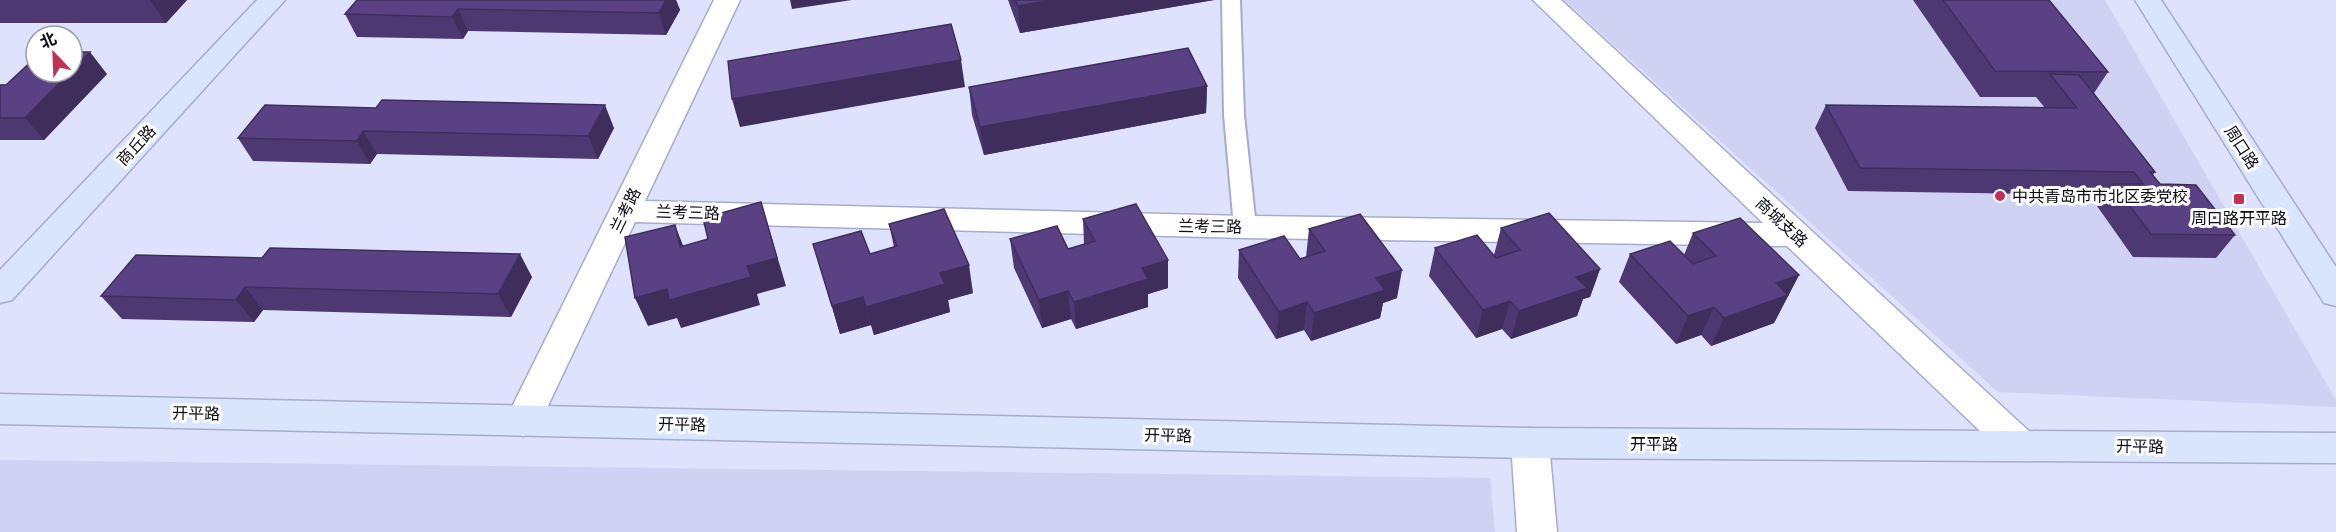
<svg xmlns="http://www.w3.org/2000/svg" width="2336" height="532" viewBox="0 0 2336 532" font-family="'PT Sans Narrow','Noto Sans SC',sans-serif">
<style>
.built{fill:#cfd2f2}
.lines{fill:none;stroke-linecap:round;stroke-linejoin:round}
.lane-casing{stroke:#a8accc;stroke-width:4}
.street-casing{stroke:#a8accc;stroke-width:3}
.secondary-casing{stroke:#a8accc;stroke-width:3}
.lane{fill:#fff;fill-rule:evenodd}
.street{fill:#fff;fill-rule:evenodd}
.secondary{fill:#d8e5fd;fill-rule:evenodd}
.wall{fill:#4d3872}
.shaded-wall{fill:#3f2e5c}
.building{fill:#5a4184;stroke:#3f2e5c;stroke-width:1.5}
.poi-dot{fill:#c13153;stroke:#fff;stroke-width:2}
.labels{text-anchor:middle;stroke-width:6;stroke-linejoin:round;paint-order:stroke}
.street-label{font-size:16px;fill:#0a0b15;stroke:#fff}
.poi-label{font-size:16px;fill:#0a0b15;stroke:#fff;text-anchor:start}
</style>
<rect width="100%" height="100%" fill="#dfe2fd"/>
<!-- built -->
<g class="built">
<polygon points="1564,0 2105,0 2336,400 2336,407 1998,392"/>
<polygon points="0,460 1490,478 1495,532 0,532"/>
</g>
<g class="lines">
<defs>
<polygon id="lane" points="1222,0 1240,0 1244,115 1256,227 1253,232 1245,235 1237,232 1234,227 1224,115"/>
<g id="street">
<polygon points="714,0 740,0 645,201 1245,216 1763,223 1533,0 1561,0 2032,434 2038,445 2032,456 2019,460 2006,456 1787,246 1245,238 635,222 536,431 523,436 510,431 505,421"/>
<polygon points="1530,428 1543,432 1549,443 1557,532 1517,532 1511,443 1517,432"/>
</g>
<g id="secondary">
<polygon points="257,0 285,0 12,300 0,303 0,270"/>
<polygon points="2135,0 2161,0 2336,267 2336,306 2324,303"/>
<polygon points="0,394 1530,428 2336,433 2336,463 1530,458 0,424"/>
</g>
</defs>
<!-- lane casing -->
<use href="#lane" class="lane-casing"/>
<!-- street casing -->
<use href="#street" class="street-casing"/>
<!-- secondary casing -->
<use href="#secondary" class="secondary-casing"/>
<!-- lane -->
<use href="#lane" class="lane"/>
<!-- street -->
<use href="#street" class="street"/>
<!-- secondary -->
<use href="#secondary" class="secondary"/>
</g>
<!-- wall -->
<g class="wall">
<polygon points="0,0 187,0 166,23 0,23"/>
<polygon points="357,0 676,0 680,10 666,35 468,31 463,39 357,37 345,14"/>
<polygon points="1008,0 1214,0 1020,33"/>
<polygon points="1913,0 2049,0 2108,72 2094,93 2155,172 2153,175 2160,184 2235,235 2216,258 2133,257 2097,206 2105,195 1848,191 1815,128 1826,105 2045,108 2036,97 1980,97"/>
<polygon points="107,74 44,140 0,140 0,85"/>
<polygon points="1207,86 1206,113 984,155 972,115 969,87"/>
<polygon points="265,105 614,128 598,159 377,154 370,164 253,161 238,138"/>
<polygon points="1083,219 1168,288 1148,294 1148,307 1076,329 1071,319 1042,328 1014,268 1010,239 1068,249 1084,244"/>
<polygon points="889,224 973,293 948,300 950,312 874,335 871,325 840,334 813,244 870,254 894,247"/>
<polygon points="1501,228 1600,269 1590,297 1583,299 1577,316 1511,339 1502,329 1476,338 1429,276 1435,248 1494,255"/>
<polygon points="1309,229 1397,298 1383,303 1380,318 1311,341 1304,330 1276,339 1238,278 1239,250 1300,259 1306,257"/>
<polygon points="1693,233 1799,275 1774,323 1711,346 1701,335 1676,344 1619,282 1630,254 1684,255"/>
<polygon points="136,255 532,277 511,317 263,310 254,322 122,319 101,296"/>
</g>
<!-- shaded-wall -->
<g class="shaded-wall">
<polygon points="150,0 187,0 166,23"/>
<polygon points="666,0 676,0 680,10 666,35 659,13"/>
<polygon points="790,0 852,0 792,9"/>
<polygon points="1052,0 1214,0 1020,33 1018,6"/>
<polygon points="458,9 468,31 463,39 452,17"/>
<polygon points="90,52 107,74 44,140 25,118 70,72 72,72 72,70"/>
<polygon points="961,60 965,87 740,127 732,99"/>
<polygon points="1207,86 1206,113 984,155 980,127"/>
<polygon points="605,105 614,128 598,159 588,136"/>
<polygon points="363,131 377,154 370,164 357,141"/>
<polygon points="761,202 786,286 757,294 760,305 681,328 677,318 648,326 635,298"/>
<polygon points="675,225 686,253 680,247"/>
<polygon points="520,254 532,277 511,317 498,294"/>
<polygon points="1168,260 1168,288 1148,294 1148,307 1076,329 1074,302 1142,268"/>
<polygon points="969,265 973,293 948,300 950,312 874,335 866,307 940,273"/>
<polygon points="1600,269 1590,297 1583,299 1577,316 1511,339 1519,311 1576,277"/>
<polygon points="1402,270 1397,298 1383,303 1380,318 1311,341 1314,313 1376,278"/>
<polygon points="1799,275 1774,323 1711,346 1724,318 1776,283"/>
<polygon points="245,287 263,310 254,322 236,300"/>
<polygon points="1068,291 1071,319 1042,328 1039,300"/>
<polygon points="863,297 871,325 840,334 832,306"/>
<polygon points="1510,301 1502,329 1476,338 1483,310"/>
<polygon points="1307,302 1304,330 1276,339 1279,312"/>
<polygon points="1714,307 1701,335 1676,344 1688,316"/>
</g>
<!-- building -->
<g class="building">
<polygon points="357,0 666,0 659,13 458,9 452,17 345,14"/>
<polygon points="1015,0 1052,0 1018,6"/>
<polygon points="1943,0 2049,0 2108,72 1995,71"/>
<polygon points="951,24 961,60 732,99 728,61"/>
<polygon points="1188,48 1207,86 980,127 969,87"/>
<polygon points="72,52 90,52 72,70"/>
<polygon points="36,57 36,72 70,72 25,118 0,118 0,85 6,85"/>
<polygon points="2050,74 2079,75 2155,172 2150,172 2160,184 2196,185 2235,235 2151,234 2113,184 2143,184 2134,172 1860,168 1826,105 2077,108"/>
<polygon points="382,100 605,105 588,136 363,131 357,141 238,138 265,105 376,108"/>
<polygon points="761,202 777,258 747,266 751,277 669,300 667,289 635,298 625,237 675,225 680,247 708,239 703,218"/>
<polygon points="1136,204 1168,260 1142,268 1148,279 1074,302 1068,291 1039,300 1010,239 1057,226 1068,249 1095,241 1083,219"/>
<polygon points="944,209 969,265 940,273 945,284 866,307 863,297 832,306 813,244 861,231 870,254 897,246 889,224"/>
<polygon points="1549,213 1600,269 1576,277 1587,288 1519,311 1510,301 1483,310 1435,248 1477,235 1496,258 1520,250 1501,228"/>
<polygon points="1360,214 1402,270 1376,278 1385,290 1314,313 1307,302 1279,312 1239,250 1284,236 1300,259 1325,251 1309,229"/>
<polygon points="1740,218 1799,275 1776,283 1788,295 1724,318 1714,307 1688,316 1630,254 1670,241 1693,264 1716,256 1693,233"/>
<polygon points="270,248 520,254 498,294 245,287 236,300 101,296 136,255 262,258"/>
</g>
<!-- markers -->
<g class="poi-dot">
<circle cx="2000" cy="196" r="6"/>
<rect x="2233" y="193" width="12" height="12" rx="3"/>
</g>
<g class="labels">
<!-- street labels -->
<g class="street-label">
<text transform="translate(136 145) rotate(-47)" y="6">商丘路</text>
<text transform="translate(2242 147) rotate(57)" y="6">周口路</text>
<text transform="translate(625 210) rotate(-64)" y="6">兰考路</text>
<text transform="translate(688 212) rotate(2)" y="6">兰考三路</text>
<text transform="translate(1782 222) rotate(43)" y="6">商城支路</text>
<text transform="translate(1210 226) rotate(1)" y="6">兰考三路</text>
<text transform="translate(196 413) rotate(1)" y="6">开平路</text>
<text transform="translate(682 424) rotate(1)" y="6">开平路</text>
<text transform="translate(1168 435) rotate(1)" y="6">开平路</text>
<text x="1654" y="450">开平路</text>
<text transform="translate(2140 446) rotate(1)" y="6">开平路</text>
</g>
<!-- poi labels -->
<g class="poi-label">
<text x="2012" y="202">中共青岛市市北区委党校</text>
<text x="2239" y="224" text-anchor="middle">周口路开平路</text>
</g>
</g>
<!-- north arrow -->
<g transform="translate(54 54) rotate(337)"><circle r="28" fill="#ffffff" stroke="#9d9da1" stroke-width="1.5"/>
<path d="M0-4.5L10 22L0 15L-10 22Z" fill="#c13153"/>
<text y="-9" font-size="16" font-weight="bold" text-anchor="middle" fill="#0a0b15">北</text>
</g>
</svg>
